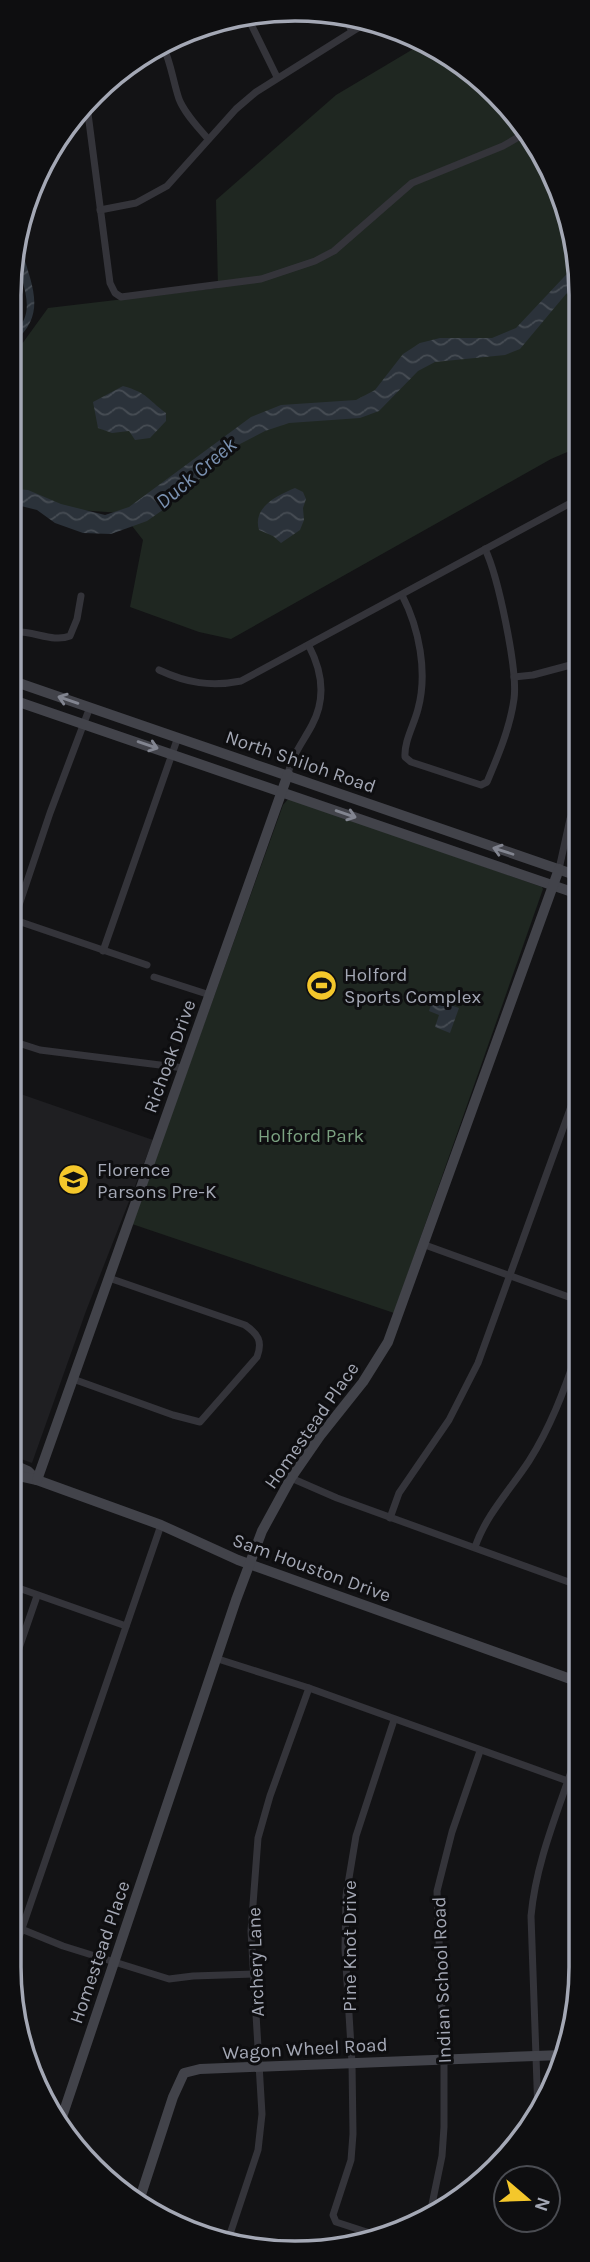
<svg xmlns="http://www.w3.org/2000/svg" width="590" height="2262" viewBox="0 0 590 2262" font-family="Karla,sans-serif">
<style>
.built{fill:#1f1f22}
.green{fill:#1f2721}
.water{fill:url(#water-waves)}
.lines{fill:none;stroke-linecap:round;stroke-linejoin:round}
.street{stroke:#34343a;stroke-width:7}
.secondary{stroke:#42434a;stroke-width:10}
.oneway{stroke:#828590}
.labels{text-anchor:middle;stroke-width:6;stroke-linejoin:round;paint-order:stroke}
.street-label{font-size:19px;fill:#a4a8b5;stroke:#0e0e10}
.poi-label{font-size:19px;fill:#a4a8b5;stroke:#0e0e10;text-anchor:start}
.park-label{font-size:19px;fill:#7ba181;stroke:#0e0e10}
.water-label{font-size:21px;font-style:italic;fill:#7a91b1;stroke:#0e0e10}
.rim{fill:none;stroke:#a4a8b5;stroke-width:3.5}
</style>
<defs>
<pattern id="water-waves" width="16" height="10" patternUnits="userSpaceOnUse" patternTransform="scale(1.75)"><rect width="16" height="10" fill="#2b323a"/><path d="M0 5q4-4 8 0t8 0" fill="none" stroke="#474d54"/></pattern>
</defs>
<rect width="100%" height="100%" fill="#131315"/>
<!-- built -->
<polygon class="built" points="12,1091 153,1140 86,1311 32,1463 10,1455"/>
<!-- green -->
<g class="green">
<polygon points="425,42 438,47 510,106 559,185 579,258 579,447 551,459 231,639 199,632 130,607 143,540 122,513 62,509 21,491 14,453 14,355 48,308 218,288 216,200 336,95"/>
<polygon points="289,798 542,887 543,889 394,1313 132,1224 283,805"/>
</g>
<!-- water -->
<g class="water">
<path d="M19 228C20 271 56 307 14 342V332C47 305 4 264 19 228Z"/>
<polygon points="579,261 579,284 566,294 520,349 505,355 435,362 418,371 379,411 360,418 289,423 265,431 240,444 167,507 147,521 111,534 83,533 55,523 37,510 21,506 13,508 13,460 16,489 28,490 61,504 105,515 129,507 251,417 281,405 356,400 375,390 403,354 420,343 440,338 492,338 516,328"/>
<path d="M123 386C148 393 147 399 166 413V421L150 438 135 440 129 431 112 433 98 428 93 402Z"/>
<path d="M295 488 303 492 306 499 303 508 304 520 300 530 281 543 273 536 259 530C252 507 278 495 295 488Z"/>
<polygon points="433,999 459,1008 450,1033 435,1027 439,1015 429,1011"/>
</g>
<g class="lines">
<!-- street -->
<g class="street">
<polyline points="246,14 277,77"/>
<polyline points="343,14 352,31"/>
<path d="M163 46C171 63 173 81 179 99 185 114 198 127 208 139"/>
<polyline points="87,106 110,283 115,293 121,297 261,279 315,261 334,251 412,183 503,146 522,135 525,130"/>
<polyline points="100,210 136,203 167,186 236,109 256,92 369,21"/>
<path d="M402 595C419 628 428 672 418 709 414 725 404 741 405 757L411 762 481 785 487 782C498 756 510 728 514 699 518 670 498 576 485 549"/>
<path d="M13 632C32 630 53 643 70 636L77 619 81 596"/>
<path d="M159 670C187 683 211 687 241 681L578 499"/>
<polyline points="514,677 533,675 578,663"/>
<path d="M288 774C292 755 303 742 312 725 326 699 322 671 309 646"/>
<polyline points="559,869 570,819 578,799"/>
<polyline points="12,919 147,965"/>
<polyline points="14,920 50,813 90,707"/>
<polyline points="103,951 178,737"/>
<polyline points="154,977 210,995"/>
<polyline points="12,1041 40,1050 184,1068"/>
<polyline points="425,1245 577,1300"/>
<path d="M73 1379 173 1415 200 1422 257 1357C263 1341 258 1334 245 1325L109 1278"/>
<polyline points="291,1478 337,1498 577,1585"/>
<polyline points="390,1518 399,1493 449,1420 478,1363 577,1090"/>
<path d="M475 1547C486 1515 510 1490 529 1461 550 1428 564 1391 577 1353"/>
<polyline points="572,1583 577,1569"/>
<polyline points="10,1585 126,1626"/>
<polyline points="218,1659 309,1688 576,1784"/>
<polyline points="10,1674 37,1596"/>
<polyline points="9,1924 63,1946 169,1979 193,1976 254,1974"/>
<polyline points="9,1966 161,1525"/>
<path d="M538 2113 531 1916C536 1861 559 1809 576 1757"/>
<polyline points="430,2214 442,2156 444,2127 444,2059 437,1891 452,1832 480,1751"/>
<polyline points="382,2237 336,2222 333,2215 351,2160 353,2134 352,2063 345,1949 346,1896 356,1836 394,1720"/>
<polyline points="228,2240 258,2150 262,2114 251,1931 258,1838 270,1796 309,1688"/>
</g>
<!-- secondary -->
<g class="secondary">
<polyline points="13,681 578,876"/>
<polyline points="13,700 578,894"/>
<polyline points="10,1463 28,1471 37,1480"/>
<polyline points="10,1474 37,1480 161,1525 238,1560 576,1681"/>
<polyline points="37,1480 288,774"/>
<polyline points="60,2123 236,1600 262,1531 291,1478 320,1436 363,1382 388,1342 559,869"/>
<polyline points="139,2201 173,2097 184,2073 200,2069 562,2055"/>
</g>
</g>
<!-- one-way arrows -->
<defs><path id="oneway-shaft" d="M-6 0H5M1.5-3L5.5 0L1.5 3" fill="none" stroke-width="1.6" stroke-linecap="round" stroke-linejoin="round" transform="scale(1.75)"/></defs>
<g class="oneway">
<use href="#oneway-shaft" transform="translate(68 700) rotate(-161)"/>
<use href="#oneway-shaft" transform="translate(148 745) rotate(19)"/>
<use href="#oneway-shaft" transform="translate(346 814) rotate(19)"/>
<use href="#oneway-shaft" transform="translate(503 851) rotate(-162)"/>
</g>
<!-- icons -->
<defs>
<symbol id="stadium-disc" viewBox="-11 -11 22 22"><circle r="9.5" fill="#f4c72b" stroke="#0e0e10"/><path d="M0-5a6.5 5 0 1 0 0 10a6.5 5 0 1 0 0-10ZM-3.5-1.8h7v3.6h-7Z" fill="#111"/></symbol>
<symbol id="school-disc" viewBox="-11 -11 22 22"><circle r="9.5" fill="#f4c72b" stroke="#0e0e10"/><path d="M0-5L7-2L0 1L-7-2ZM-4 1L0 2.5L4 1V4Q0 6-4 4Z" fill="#111"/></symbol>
</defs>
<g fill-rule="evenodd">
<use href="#stadium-disc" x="304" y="968" width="35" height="35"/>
<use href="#school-disc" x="56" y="1162" width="35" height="35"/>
</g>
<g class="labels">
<!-- street labels -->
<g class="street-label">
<text transform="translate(301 761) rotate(19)" y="7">North Shiloh Road</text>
<text transform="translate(169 1056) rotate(-70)" y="7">Richoak Drive</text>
<text transform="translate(311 1425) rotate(-55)" y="7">Homestead Place</text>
<text transform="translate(312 1567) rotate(20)" y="7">Sam Houston Drive</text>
<text transform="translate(349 1946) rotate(-90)" y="7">Pine Knot Drive</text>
<text transform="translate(99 1952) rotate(-71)" y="7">Homestead Place</text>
<text transform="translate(255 1962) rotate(-92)" y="7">Archery Lane</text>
<text transform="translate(441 1980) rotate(-92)" y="7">Indian School Road</text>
<text transform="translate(305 2048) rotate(-3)" y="7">Wagon Wheel Road</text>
</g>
<!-- poi labels -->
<g class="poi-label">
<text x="344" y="981">Holford<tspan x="344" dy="22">Sports Complex</tspan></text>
<text x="97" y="1176">Florence<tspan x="97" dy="22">Parsons Pre-K</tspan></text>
</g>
<!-- park labels -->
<g class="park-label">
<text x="311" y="1142">Holford Park</text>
</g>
<!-- water labels -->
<g class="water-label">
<text transform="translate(196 473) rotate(-40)" y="7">Duck Creek</text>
</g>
</g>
<!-- crop -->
<path d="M0 0H590V2262H0ZM295 21H295A274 274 0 0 1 569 295V1967A274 274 0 0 1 295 2241H295A274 274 0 0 1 21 1967V295A274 274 0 0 1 295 21Z" fill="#0e0e10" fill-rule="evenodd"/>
<path class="rim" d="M295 21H295A274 274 0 0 1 569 295V1967A274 274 0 0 1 295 2241H295A274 274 0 0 1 21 1967V295A274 274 0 0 1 295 21Z"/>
<!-- north arrow -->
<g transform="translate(527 2199) rotate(109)"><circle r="33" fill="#0e0e10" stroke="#4a4c52" stroke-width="2"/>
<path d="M0-5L12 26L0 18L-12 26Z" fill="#f4c72b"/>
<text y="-10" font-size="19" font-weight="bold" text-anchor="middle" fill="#a4a8b5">N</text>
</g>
</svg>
